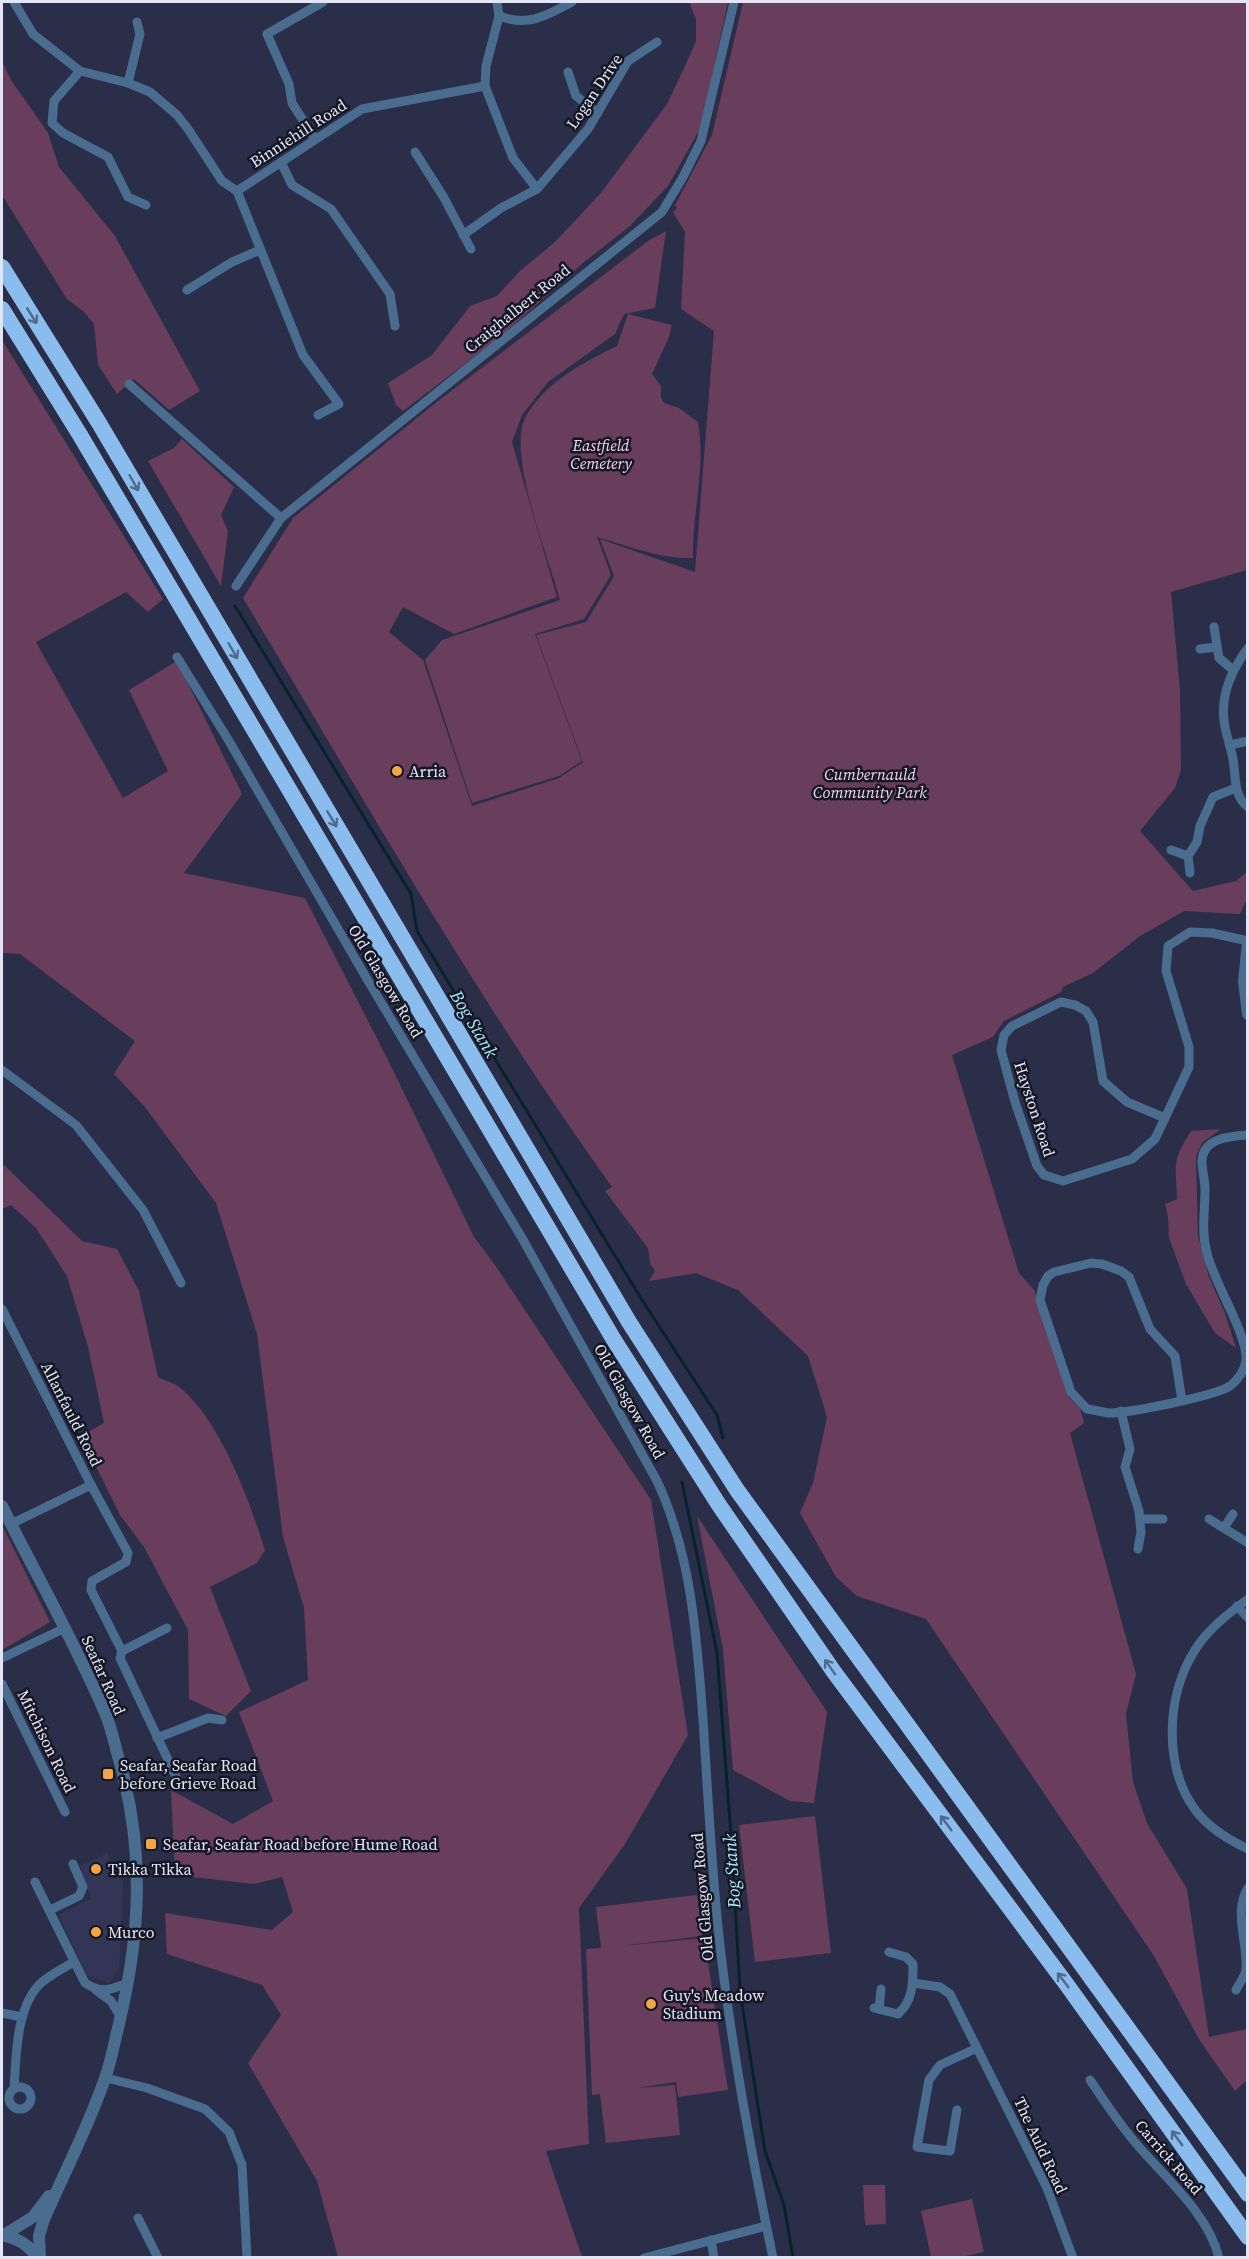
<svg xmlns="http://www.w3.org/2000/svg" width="1249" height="2259" viewBox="0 0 1249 2259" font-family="'Source Serif 4',serif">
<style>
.built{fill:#333557}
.green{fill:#693d5c}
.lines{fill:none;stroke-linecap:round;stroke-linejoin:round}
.stream{stroke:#07232a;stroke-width:3}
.minor{stroke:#4a6d8f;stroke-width:9}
.tertiary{stroke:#4a6d8f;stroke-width:12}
.motorway{stroke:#8abcee;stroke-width:16}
.oneway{stroke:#506a89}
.poi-dot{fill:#f2a541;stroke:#161724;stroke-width:2}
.labels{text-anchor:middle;stroke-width:5;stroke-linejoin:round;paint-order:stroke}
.street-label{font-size:16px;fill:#e3e5f7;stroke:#161724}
.park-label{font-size:16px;font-style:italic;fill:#f6d3ea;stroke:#161724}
.poi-label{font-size:16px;fill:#e3e5f7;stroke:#161724;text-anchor:start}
.water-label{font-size:18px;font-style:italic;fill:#a7eafe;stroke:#161724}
</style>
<rect width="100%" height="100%" fill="#2b2e49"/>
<!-- built -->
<polygon class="built" points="107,1853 123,1882 119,1970 109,1983 87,1976 59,1915 91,1899 80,1866"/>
<!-- green -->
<g class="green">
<polygon points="689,2 728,2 701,127 668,186 630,226 583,263 499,338 403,411 396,405 388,383 432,355 470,306 497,296 520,271 555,242 600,194 667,104 686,64 696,41 696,19"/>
<path d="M743 2H1247V570L1171 592 1180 690 1181 770 1175 788 1140 831 1193 891 1236 881 1247 872V899L1240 914 1184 911 1140 936 1093 973 1063 987 1061 992 1004 1021 993 1037 952 1055 1019 1273 1035 1291 1068 1396 1080 1408 1084 1423 1070 1433 1136 1674 1126 1714 1133 1782 1147 1823 1187 1889 1209 2037 1247 2029V2080L1235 2091 1200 2041 1154 1956 926 1619 857 1596 836 1577 800 1513 813 1483 827 1417 808 1356 738 1290 696 1273 649 1281 655 1271 650 1263 648 1248 605 1191 612 1187C477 999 362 796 243 598L293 518 438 401 648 241 666 231 655 308 624 314 615 334 548 382 522 415 512 442 557 597 454 634 403 607 389 632 423 660 472 806 559 778 583 762 536 635 586 622 614 576 600 539 695 572 714 331 681 309 685 232 673 212 677 208 675 205 712 135Z"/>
<polygon points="2,61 11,80 48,133 59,167 115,236 200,391 169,410 134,379 117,394 98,365 94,324 84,312 67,299 2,195"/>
<path d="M628 314 672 325 669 337 652 374 661 386V398L664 403 679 408 698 422C706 468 692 513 693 558 659 559 629 546 597 537L611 575 584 619 535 634 582 761 559 776 472 803 425 660 442 640 560 600C549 559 507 455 525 418 544 383 582 363 617 346Z"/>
<polygon points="2,340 163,599 148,612 126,592 36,642 123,798 168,771 129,690 177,661 242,794 184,873 305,898 388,1060 474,1237 495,1265 651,1500 688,1735 625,1844 579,1908 589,2144 546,2151 582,2257 338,2257 317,2181 248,2063 281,2015 262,1985 167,1954 165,1913 272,1930 293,1912 282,1877 254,1884 175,1875 171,1790 233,1824 273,1801 239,1712 308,1680 304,1608 283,1537 257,1334 216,1203 145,1107 114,1074 135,1041 20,954 2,953"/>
<polygon points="182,439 234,487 221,515 228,531 221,586 148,461 174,448"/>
<path d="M1221 1129 1202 1143 1196 1156 1198 1236 1209 1277 1225 1313 1236 1348 1215 1333 1186 1284 1169 1238 1168 1217 1165 1204 1177 1199C1176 1163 1171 1163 1191 1131Z"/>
<path d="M2 1163 82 1241 117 1249 139 1291 158 1377C166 1381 177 1384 183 1390 222 1425 249 1500 265 1550L257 1563 210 1587 251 1691 226 1716 189 1699 188 1630 144 1547 120 1515 81 1436 104 1423 88 1347 67 1276 36 1228 11 1205 2 1209Z"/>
<polygon points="697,1516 827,1712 814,1803 790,1801 733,1770 723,1649"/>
<polygon points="2,1525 50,1622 2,1650"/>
<polygon points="815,1816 831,1953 755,1962 739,1825"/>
<polygon points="697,1895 702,1936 621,1946 704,1938 728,2090 678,2097 676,2082 637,2088 675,2085 680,2135 606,2143 600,2094 592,2095 586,1949 601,1948 596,1907"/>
<polygon points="863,2185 885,2185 886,2224 865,2225"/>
<polygon points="972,2199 984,2252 961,2257 931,2257 921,2211"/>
</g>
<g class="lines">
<!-- stream -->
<g class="stream">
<polyline points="235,606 411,894 417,931 642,1300 717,1415 723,1438"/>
<polyline points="682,1482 717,1653 732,1848 740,1991 765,2151 784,2205 793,2258"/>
</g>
<!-- minor -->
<g class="minor">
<polyline points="14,2 33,34 80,71 128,83 150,92 177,115 188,129 222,181 237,191 362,109 485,86"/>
<polyline points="497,2 499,16 486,66 485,86 513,158 537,189"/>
<path d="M499 16C528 27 546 16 572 2"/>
<polyline points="80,71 54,101 52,123 63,133 108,157 128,197 146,205"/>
<polyline points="568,72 576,96 598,113"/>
<polyline points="128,83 140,34 137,22"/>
<polyline points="315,139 292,103 289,84 267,34 323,2"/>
<polyline points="415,152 443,196 471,249"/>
<polyline points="281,162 292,185 331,209 390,294 395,326"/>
<polyline points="237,191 303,355 339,404 318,415"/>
<polyline points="463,235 501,208 537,189 588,129 628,61 657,42"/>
<polyline points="187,290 232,262 260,250"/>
<polyline points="129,384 281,518"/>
<polyline points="236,586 281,518 662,212 683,177 701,141 734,2"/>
<polyline points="1214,627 1219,658 1233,670"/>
<path d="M1248 648C1230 672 1219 698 1225 727 1227 738 1231 748 1233 759 1236 776 1233 796 1248 807"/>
<polyline points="1200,649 1216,647"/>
<path d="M177 657 229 741 367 979 522 1238 657 1481C690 1552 696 1628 702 1706 708 1788 711 1872 721 1954 733 2055 752 2158 773 2258"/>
<polyline points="1230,745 1248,741"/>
<polyline points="1171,850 1188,856"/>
<polyline points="1190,873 1188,856 1197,842 1200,826 1213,797 1236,788"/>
<polyline points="2,1070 76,1125 143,1210 181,1283"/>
<polyline points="1165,1118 1127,1102 1103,1081 1093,1022 1086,1011 1075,1005 1061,1002 1012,1026 1004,1035 1001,1050 1015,1102 1037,1166 1044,1175 1063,1181 1132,1159 1155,1139 1165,1118 1189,1067 1189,1047 1166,971 1168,946 1190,932 1212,933 1248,941"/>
<polyline points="2,1309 91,1485 11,1524"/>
<path d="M1182 1401 1175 1356 1150 1329 1129 1277 1121 1271 1102 1264 1091 1263 1054 1272 1048 1276 1043 1285 1040 1300 1071 1392 1087 1409C1094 1410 1102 1412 1109 1413 1129 1413 1215 1396 1230 1386 1238 1380 1245 1370 1246 1360 1248 1335 1213 1281 1207 1253 1201 1232 1205 1211 1205 1189 1205 1180 1202 1171 1202 1162 1202 1138 1230 1136 1248 1135"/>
<polyline points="1121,1411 1130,1449 1125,1467 1139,1511 1141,1532 1138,1549"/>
<polyline points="91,1485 128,1553 126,1562 92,1581 91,1590 122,1651 120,1658 179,1783"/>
<polyline points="1140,1519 1163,1519"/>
<polyline points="1209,1519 1248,1543"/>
<polyline points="1224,1528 1233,1514"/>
<path d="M1248 1599C1229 1613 1207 1630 1195 1650 1166 1695 1163 1767 1196 1811 1209 1828 1229 1840 1248 1849"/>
<polyline points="1237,1606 1248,1618"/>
<polyline points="122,1651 167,1628"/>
<polyline points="2,1658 65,1628"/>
<polyline points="2,1684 65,1812"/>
<polyline points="157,1738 208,1718 222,1720"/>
<path d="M35 1882 85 1983C102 1994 109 1990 128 1983"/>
<polyline points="50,1910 79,1896 83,1887 73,1864"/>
<polyline points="913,1983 940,1987 950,1994 1047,2188 1073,2258"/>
<polyline points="96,1990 111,2001 120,2016"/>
<path d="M1236 1990C1239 1984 1246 1975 1246 1969 1248 1943 1233 1912 1248 1888"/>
<path d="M874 2008 898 2014C913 2001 913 1983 913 1964L906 1957 889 1952"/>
<polyline points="879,2009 881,1989"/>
<polyline points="2,2013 22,2017"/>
<polyline points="106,2078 147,2088 205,2109 229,2132 242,2165 247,2258"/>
<path d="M1090 2080C1103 2099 1116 2119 1130 2136 1159 2173 1208 2211 1219 2258"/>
<circle cx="20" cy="2098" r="11"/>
<path d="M14 2089C16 2056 16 2005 42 1982 52 1974 63 1968 74 1962"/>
<polyline points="957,2110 950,2151 917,2147 929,2080 940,2065 977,2048"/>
<polyline points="138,2218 158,2258"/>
<polyline points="711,2240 714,2258"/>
<polyline points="644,2258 766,2226"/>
</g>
<!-- tertiary -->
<g class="tertiary">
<polyline points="1248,943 1244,981 1248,1014"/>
<path d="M2 1506C36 1575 75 1642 105 1713 111 1726 114 1742 118 1756 145 1848 141 1932 119 2024 114 2043 111 2063 104 2081 87 2130 63 2175 43 2222L39 2236 40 2258"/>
<path d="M2 2235C17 2238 29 2244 37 2258"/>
<polyline points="4,2235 33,2217 49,2196"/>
</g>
<!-- motorway -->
<g class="motorway">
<polyline points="2,267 99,423 629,1322 737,1490 1248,2194"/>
<polyline points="2,309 80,435 614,1340 719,1505 834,1672 1067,1985 1248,2237"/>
</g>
</g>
<!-- one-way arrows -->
<defs><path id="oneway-shaft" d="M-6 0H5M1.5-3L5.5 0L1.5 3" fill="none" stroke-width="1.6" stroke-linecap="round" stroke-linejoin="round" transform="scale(1.5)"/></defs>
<g class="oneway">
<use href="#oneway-shaft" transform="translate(32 316) rotate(58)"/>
<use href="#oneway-shaft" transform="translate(134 483) rotate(60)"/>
<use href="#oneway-shaft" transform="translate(233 651) rotate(60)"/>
<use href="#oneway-shaft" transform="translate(332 819) rotate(59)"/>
<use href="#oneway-shaft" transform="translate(830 1667) rotate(-125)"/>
<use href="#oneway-shaft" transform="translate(946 1823) rotate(-127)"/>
<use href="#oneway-shaft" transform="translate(1063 1980) rotate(-127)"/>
<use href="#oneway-shaft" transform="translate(1177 2138) rotate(-126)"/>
</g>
<!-- markers -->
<g class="poi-dot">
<circle cx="397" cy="771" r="6"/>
<rect x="102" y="1768" width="12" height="12" rx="3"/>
<rect x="145" y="1838" width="12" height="12" rx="3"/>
<circle cx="96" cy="1869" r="6"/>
<circle cx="96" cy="1932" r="6"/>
<circle cx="651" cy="2004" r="6"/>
</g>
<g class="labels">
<!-- street labels -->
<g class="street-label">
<text transform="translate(594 91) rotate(-56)" y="6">Logan Drive</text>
<text transform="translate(298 133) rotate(-33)" y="6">Binniehill Road</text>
<text transform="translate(517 308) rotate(-39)" y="6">Craighalbert Road</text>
<text transform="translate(386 981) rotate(59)" y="6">Old Glasgow Road</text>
<text transform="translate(1035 1109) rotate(72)" y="6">Hayston Road</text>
<text transform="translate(630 1401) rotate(61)" y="6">Old Glasgow Road</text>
<text transform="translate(72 1414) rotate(63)" y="6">Allanfauld Road</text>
<text transform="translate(104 1675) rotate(66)" y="6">Seafar Road</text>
<text transform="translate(47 1741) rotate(64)" y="6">Mitchison Road</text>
<text transform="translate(702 1897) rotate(-95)" y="6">Old Glasgow Road</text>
<text transform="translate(1041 2145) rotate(65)" y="6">The Auld Road</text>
<text transform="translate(1169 2157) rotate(49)" y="6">Carrick Road</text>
</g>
<!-- park labels -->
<g class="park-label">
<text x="601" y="451">Eastfield<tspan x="601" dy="18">Cemetery</tspan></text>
<text x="870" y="780">Cumbernauld<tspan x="870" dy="18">Community Park</tspan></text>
</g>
<!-- poi labels -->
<g class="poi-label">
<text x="409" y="777">Arria</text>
<text x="120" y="1771">Seafar, Seafar Road<tspan x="120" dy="18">before Grieve Road</tspan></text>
<text x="163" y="1850">Seafar, Seafar Road before Hume Road</text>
<text x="108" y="1875">Tikka Tikka</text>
<text x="108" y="1938">Murco</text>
<text x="663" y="2001">Guy's Meadow<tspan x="663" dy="18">Stadium</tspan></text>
</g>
<!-- water labels -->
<g class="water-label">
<text transform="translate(474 1024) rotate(59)" y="6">Bog Stank</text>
<text transform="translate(732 1871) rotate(-94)" y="6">Bog Stank</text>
</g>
</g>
<!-- border -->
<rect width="1249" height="2259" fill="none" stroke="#e3e5f7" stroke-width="6"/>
</svg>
